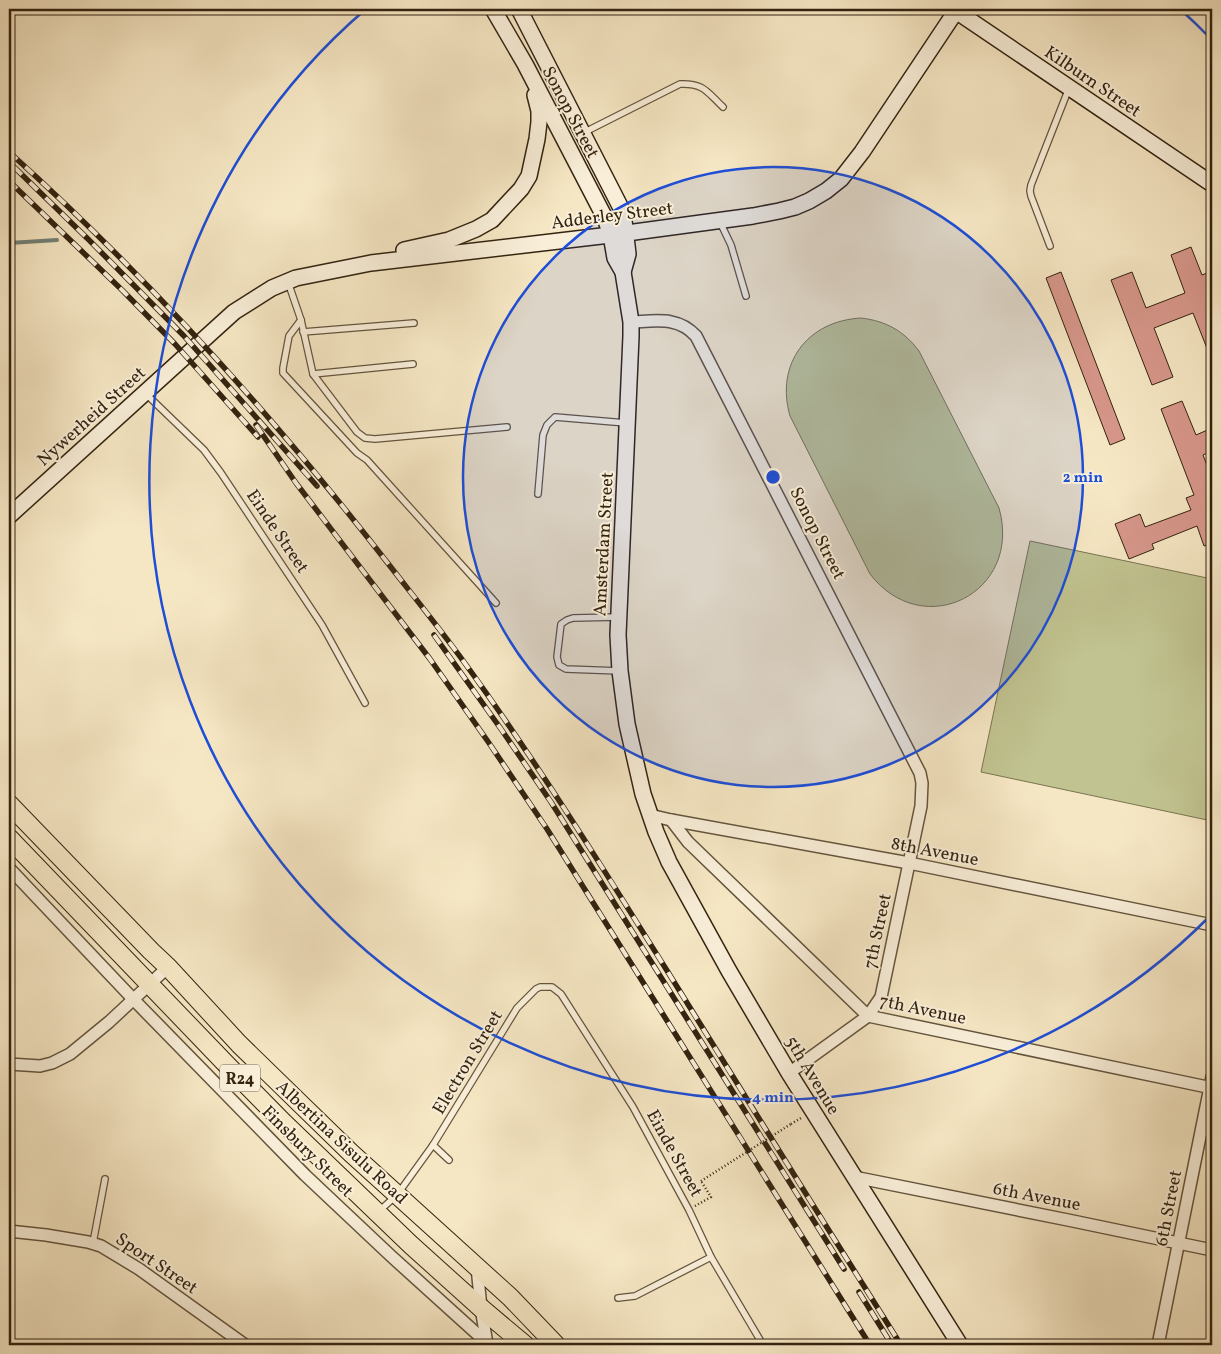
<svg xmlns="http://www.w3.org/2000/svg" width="1221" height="1354" viewBox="0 0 1221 1354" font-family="Vollkorn,serif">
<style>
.green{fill:#c1c491;stroke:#7a7450}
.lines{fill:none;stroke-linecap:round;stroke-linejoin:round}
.stream{stroke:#738076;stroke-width:4}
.building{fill:#d7978b;stroke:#332310}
.lane-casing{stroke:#64543d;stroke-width:8}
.street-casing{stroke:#64543d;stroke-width:14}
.secondary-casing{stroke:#332310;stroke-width:18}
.primary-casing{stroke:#332310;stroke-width:20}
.path{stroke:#332310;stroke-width:2.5;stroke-dasharray:1 2.5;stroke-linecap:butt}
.lane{stroke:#f9efd9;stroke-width:5.5}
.street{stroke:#f9efd9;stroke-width:11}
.secondary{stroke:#f9efd9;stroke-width:15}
.primary{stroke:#f6e7c4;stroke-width:18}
.rail-casing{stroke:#332310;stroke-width:5.5}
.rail{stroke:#f9efd9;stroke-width:4;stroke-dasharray:11;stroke-linecap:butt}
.path-bridge{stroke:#332310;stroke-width:2.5;stroke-dasharray:1 2.5;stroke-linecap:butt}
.ring{fill:none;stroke:#1d4ed8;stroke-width:2.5}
.labels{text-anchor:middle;stroke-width:4;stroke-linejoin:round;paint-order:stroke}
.shield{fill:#f9efd9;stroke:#6e604c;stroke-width:1}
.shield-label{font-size:16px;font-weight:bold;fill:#332310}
.street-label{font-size:18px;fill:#332310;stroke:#f9efd9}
.centre{fill:#1d4ed8;stroke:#f9efd9;stroke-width:2.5}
.ring-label{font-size:15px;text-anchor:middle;font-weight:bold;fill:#1d4ed8;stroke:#f9efd9;stroke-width:4;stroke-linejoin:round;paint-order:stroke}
</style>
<rect width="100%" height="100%" fill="#f6e7c4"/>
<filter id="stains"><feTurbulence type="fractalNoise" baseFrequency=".004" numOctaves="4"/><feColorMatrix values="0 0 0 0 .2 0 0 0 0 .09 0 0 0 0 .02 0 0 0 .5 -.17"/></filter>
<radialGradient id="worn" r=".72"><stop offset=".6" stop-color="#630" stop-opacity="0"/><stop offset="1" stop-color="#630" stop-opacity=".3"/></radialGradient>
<!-- green -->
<g class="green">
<path d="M861 318C886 321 904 331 919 351L999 508C1023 593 923 643 870 574L790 416C775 364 807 321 861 318Z"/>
<polygon points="1030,541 1212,579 1212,821 981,772"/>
</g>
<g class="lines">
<!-- stream -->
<polyline class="stream" points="9,243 57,240"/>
</g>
<!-- building -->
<g class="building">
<polygon points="1191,247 1202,275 1212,271 1212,361 1193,313 1154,328 1173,377 1152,385 1111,280 1132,272 1146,308 1185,293 1171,255"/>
<polygon points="1061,272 1125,439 1110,445 1046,278"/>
<polygon points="1182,401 1196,435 1212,428 1212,451 1203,455 1212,478 1212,543 1204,546 1197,526 1152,544 1154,549 1129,559 1115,524 1140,514 1145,527 1191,510 1186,498 1194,495 1161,409"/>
</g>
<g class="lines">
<defs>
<g id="lane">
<path d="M583 133 680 84C704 83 707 92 723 107"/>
<polyline points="720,222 731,245 746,296"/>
<polyline points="1050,246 1031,196 1030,191 1031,185 1069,88"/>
<polyline points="288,282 301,320 313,374 357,432 365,438 375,439 507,427"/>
<polyline points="301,320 289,336 283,368 283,373 357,453 367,460 496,603"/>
<polyline points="303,332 414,323"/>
<polyline points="313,374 413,364"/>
<polyline points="146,394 204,450 221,473 322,625 365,703"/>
<polyline points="538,494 543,435 547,425 555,417 626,423"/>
<polyline points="619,617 573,618 567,620 561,624 557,657 559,665 566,669 620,671"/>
<polyline points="433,1145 449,1160"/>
<polyline points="378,1212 397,1195 433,1145 517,1008 536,989 540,987 552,987 561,994 633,1107 689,1210 711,1257 763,1345"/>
<polyline points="93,1243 105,1179"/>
<polyline points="618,1298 635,1296 711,1257"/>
</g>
<g id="street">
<path d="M631 322C656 321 678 316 696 336L920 773 922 783 921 806 881 997 868 1016 789 1073"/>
<polyline points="650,815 671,820 909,863 1212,925"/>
<polyline points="671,820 688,842 868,1016 1212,1088"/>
<polyline points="9,868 134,1000 305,1175 391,1256 486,1342"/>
<polyline points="9,1064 40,1066 52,1063 70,1054 109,1022 168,967"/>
<polyline points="854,1177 1068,1220 1212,1250"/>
<polyline points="9,1231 46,1235 88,1242 101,1246 139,1269 245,1345"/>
<polyline points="477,1267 481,1308 487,1344"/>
<polyline points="1158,1345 1212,1077"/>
</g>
<g id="secondary">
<polyline points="493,9 525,64 605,218 611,235 615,258 623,272 631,322 631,336 618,635 620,671 627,724 643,794 656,832 669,862 729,971 789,1073 960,1345"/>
<polyline points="519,9 623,212 628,254 623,272"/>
<polyline points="404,250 449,240 476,229 492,220 521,189 529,176 537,139 539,122 539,111 535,95"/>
<polyline points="9,516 234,312 272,288 296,278 371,263 627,233 753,216 779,211 795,207 809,201 826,191 841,179 862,152 956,11 1212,184"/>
</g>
<g id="primary">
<polyline points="9,804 151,951 168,967 239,1044 351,1153 510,1297 556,1345"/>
<polyline points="9,838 227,1065 284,1123 411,1245 481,1308 525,1345"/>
</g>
</defs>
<!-- lane casing -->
<use href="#lane" class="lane-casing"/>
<!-- street casing -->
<use href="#street" class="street-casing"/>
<!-- secondary casing -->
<use href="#secondary" class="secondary-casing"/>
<!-- primary casing -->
<use href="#primary" class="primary-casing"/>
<!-- path -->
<g class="path">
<polyline points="791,1124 801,1118"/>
<polyline points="695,1206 711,1197 701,1181"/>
</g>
<!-- lane -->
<use href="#lane" class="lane"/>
<!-- street -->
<use href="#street" class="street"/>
<!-- secondary -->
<use href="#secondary" class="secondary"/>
<!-- primary -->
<use href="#primary" class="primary"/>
<defs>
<g id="rail">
<path d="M9 152C149 278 275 418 390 566 415 598 440 629 464 662 536 761 601 865 666 969 744 1095 822 1220 901 1345"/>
<polyline points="14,167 89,240 184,336 317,486"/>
<polyline points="9,181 122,290 175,344 258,437"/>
<polyline points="256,425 296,483 430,659 489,743 547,829 870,1345"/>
<polyline points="434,635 501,729 551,802 844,1269"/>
<polyline points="859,1292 892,1345"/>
</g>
</defs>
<!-- rail casing -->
<use href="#rail" class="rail-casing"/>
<!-- rail -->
<use href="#rail" class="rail"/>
<!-- path-bridge -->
<polyline class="path-bridge" points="701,1181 791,1124"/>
</g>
<!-- distance rings -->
<circle cx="773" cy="477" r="310" fill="#1d4ed8" fill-opacity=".12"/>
<g class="ring">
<circle cx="773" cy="477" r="310"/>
<path d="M1211 915A620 620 0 1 1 366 9M1180 9A620 620 0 0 1 1211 39"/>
</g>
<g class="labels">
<!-- shield labels -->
<rect class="shield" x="220" y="1064.5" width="40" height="27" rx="4"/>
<g class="shield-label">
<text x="240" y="1084">R24</text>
</g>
<!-- street labels -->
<g class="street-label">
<text transform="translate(1093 81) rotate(34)" y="6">Kilburn Street</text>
<text transform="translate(571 112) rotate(62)" y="6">Sonop Street</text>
<text transform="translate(612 215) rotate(-7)" y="6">Adderley Street</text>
<text transform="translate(91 416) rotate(-42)" y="6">Nywerheid Street</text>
<text transform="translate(278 531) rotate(56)" y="6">Einde Street</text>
<text transform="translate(818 533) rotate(63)" y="6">Sonop Street</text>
<text transform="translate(603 544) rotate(-87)" y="6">Amsterdam Street</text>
<text transform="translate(935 851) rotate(11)" y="6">8th Avenue</text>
<text transform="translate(877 931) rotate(-78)" y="6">7th Street</text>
<text transform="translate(923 1009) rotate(12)" y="6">7th Avenue</text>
<text transform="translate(467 1062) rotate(-59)" y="6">Electron Street</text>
<text transform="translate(813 1075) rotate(59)" y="6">5th Avenue</text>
<text transform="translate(342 1142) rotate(43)" y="6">Albertina Sisulu Road</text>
<text transform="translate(308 1151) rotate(45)" y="6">Finsbury Street</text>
<text transform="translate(675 1153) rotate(61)" y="6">Einde Street</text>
<text transform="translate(1037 1196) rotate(11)" y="6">6th Avenue</text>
<text transform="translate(1168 1208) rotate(-79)" y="6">6th Street</text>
<text transform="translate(157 1263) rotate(34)" y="6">Sport Street</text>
</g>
</g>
<circle cx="773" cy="477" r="8" class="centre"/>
<g class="ring-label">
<text x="1083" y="482">2 min</text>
<text x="773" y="1102">4 min</text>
</g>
<!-- margin -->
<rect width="1221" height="1354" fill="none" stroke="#f6e7c4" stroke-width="30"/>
<rect x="10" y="10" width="1201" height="1334" fill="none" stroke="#332310" stroke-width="2.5"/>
<rect x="15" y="15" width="1191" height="1324" fill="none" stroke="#332310"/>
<rect width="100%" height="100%" filter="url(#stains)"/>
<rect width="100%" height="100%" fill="url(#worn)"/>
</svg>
